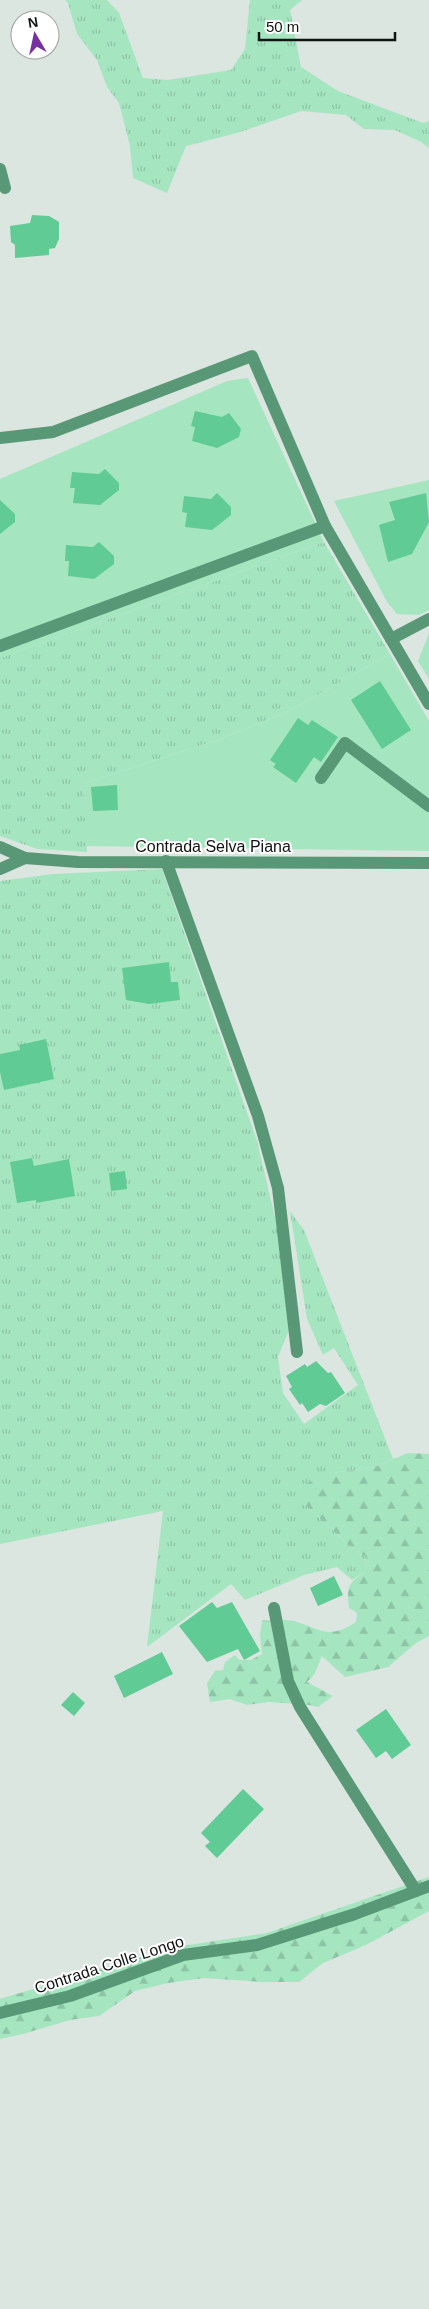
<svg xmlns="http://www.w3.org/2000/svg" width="429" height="2309" viewBox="0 0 429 2309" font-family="Helvetica,sans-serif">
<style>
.grass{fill:url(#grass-tufts)}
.forest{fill:url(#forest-firs)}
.garden{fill:#a5e6c1}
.building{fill:#61cb95}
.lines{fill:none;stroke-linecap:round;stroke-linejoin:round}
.minor{stroke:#599876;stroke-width:12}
.labels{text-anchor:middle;stroke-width:4;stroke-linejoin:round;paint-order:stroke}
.street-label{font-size:16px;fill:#101412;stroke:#fff}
</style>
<defs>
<pattern id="grass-tufts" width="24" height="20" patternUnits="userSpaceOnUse" patternTransform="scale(1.25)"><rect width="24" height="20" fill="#a5e6c1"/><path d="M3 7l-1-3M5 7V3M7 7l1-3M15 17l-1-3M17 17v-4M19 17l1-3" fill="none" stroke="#8dc4a5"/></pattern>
<pattern id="forest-firs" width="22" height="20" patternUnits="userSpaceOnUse" patternTransform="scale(1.25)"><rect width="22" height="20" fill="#a5e6c1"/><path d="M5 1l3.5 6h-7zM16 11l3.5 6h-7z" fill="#8dc4a5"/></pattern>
</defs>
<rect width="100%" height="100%" fill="#dae6df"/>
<!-- grass -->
<g class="grass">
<polygon points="65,0 107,0 119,13 143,78 168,80 231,70 245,49 250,0 302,0 290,10 301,67 338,91 423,123 429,121 429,148 421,142 395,130 364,129 346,115 301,111 237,133 186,146 167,193 133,178 130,146 119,103 107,87 97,60 77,34 68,3"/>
<polygon points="324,542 390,654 285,713 218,740 84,783 87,852 37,849 0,836 0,658"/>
<polygon points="162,869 257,1141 276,1222 289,1330 278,1357 283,1393 304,1424 358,1385 334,1348 323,1355 307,1319 290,1211 304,1230 393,1459 372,1468 331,1473 303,1503 351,1547 367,1558 365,1572 352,1580 337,1567 304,1575 245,1600 231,1584 147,1647 163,1511 0,1544 0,881 53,874"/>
</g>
<!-- forest -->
<g class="forest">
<path d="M408 1453 429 1454V1636L416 1643 388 1667 345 1677 322 1656 314 1675 307 1682 333 1696 318 1707 309 1705 269 1702 247 1705 230 1699 210 1702 207 1683 215 1671 223 1670 225 1662 235 1655 239 1660H251L262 1654 260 1635 262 1620C270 1622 278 1619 286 1620 317 1623 322 1644 356 1622L357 1613 349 1608C347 1587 347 1584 365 1572L367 1558 351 1547 303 1503 301 1486 331 1473 372 1468Z"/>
<polygon points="429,1877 429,1911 366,1945 323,1963 299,1982 263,1982 204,1978 168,1983 135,1991 99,2016 70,2020 23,2034 0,2039 0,1999 126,1961 189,1945 267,1933"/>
</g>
<!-- garden -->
<g class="garden">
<polygon points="248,378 324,542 0,658 0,479 227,381"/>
<polygon points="429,480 429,610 419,615 397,614 387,602 334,501"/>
<polygon points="429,633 429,679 418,661"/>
<polygon points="390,654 429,721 429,851 86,846 84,783 218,740 285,713"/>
</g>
<!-- building -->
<g class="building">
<polygon points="32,215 49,216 59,222 59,239 55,248 49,249 49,255 15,258 15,245 11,242 10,226 30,223"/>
<polygon points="195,411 222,417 229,413 241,429 239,437 217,448 192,441 195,427 191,426"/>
<polygon points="105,469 119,483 119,490 100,505 73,503 75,488 70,488 72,472 99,474"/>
<polygon points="217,493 231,507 231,515 212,530 185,527 187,513 182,512 184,496 211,499"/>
<polygon points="426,493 429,522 412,554 388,562 379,525 395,520 389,502"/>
<polygon points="0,500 15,514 15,522 0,534"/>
<polygon points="99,542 114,556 114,564 94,579 68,576 69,561 65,561 66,545 93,547"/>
<polygon points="380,681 411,730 382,749 351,700"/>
<polygon points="298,718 308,725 312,720 338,737 321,762 314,757 296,783 273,767 276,764 270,760"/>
<polygon points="117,785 118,810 93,811 91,787"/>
<polygon points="169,962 171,982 178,982 180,1000 149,1004 126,1000 122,968"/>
<polygon points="46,1039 54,1079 4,1090 0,1072 0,1054 20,1050 19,1045"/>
<polygon points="32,1158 34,1166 69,1159 75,1196 36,1203 36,1200 17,1203 10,1162"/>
<polygon points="125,1171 127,1189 111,1191 109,1173"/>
<polygon points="316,1361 328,1373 331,1372 345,1393 326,1406 320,1404 308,1412 302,1403 300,1405 289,1389 292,1387 286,1376 305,1364 307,1367"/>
<polygon points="334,1576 343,1595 318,1606 310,1588"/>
<polygon points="212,1602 217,1608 232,1602 260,1651 244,1660 238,1649 207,1662 179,1626"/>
<polygon points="162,1652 173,1674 124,1698 114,1676"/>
<polygon points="73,1692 85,1703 74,1716 61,1705"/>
<polygon points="386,1709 411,1745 392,1759 386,1751 376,1758 356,1730"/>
<polygon points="243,1789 264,1809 217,1858 205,1846 210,1842 201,1833"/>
</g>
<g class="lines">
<!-- minor -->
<g class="minor">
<polyline points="0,169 5,188"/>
<polyline points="0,438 53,432 252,356 325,526 429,704"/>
<polyline points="391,639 429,619"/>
<polyline points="0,646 325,526"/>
<polyline points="321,778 345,743 429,806"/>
<polyline points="0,847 25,858 78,862 429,863"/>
<polyline points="166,861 258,1116 278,1188 297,1352"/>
<polyline points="0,869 25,858"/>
<polyline points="274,1608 288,1681 300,1707 416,1891"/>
<polyline points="0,2013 70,1996 183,1955 257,1945 355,1914 429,1886"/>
</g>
</g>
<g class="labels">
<!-- street labels -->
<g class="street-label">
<text x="213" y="852">Contrada Selva Piana</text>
<text transform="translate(109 1964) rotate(-18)" y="6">Contrada Colle Longo</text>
</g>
</g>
<!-- north arrow -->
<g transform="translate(35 35) rotate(351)"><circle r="24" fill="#ffffff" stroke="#9fa1a0"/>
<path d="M0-4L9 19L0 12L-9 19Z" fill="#7730a4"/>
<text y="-8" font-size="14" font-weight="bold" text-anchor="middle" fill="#101412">N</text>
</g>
<!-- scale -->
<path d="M259 32v8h136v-8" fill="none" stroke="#101412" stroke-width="2.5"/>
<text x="266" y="32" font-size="15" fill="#101412" stroke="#ffffff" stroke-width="4" paint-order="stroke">50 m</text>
</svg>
